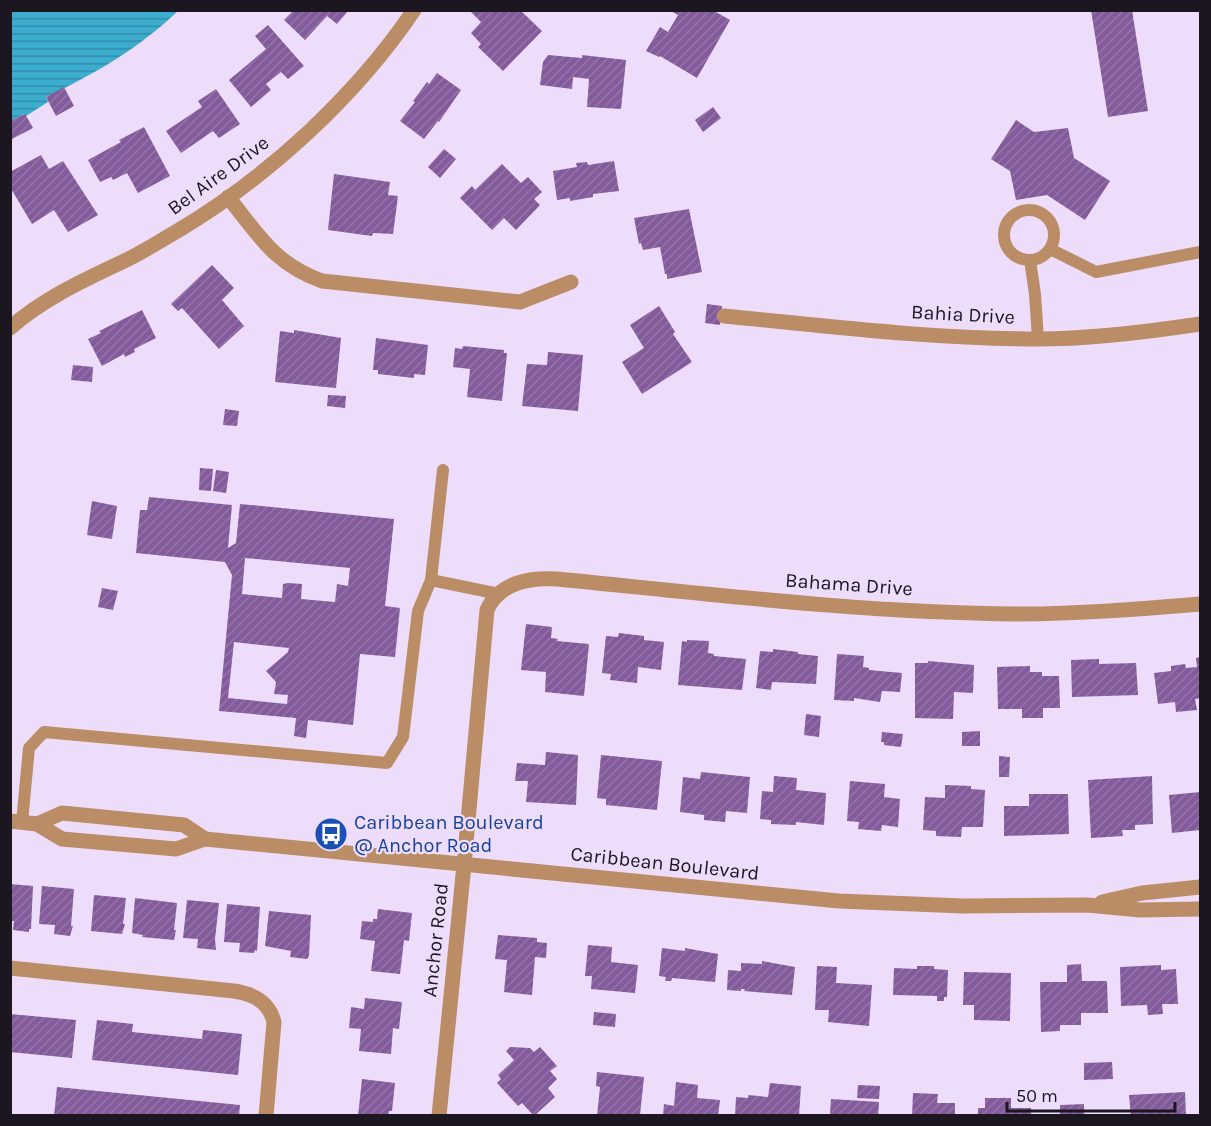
<svg xmlns="http://www.w3.org/2000/svg" width="1211" height="1126" viewBox="0 0 1211 1126" font-family="Karla,sans-serif">
<style>
.water{fill:url(#water-rules)}
.building{fill:url(#building-hatch);fill-rule:evenodd}
.lines{fill:none;stroke-linecap:round;stroke-linejoin:round}
.service{stroke:#ba8d66;stroke-width:12}
.minor{stroke:#ba8d66;stroke-width:15}
.tertiary{stroke:#ba8d66;stroke-width:15}
.labels{text-anchor:middle;stroke-width:4.5;stroke-linejoin:round;paint-order:stroke}
.street-label{font-size:20px;fill:#1c1621;stroke:#eeddfa}
.transit-label{font-size:20px;fill:#164399;stroke:#eeddfa;text-anchor:start}
</style>
<defs>
<pattern id="water-rules" width="6" height="5" patternUnits="userSpaceOnUse" patternTransform="scale(1.5)"><rect width="6" height="5" fill="#3cadce"/><path d="M0 2.5h6" fill="none" stroke="#328ca7"/></pattern>
<pattern id="building-hatch" width="6" height="6" patternUnits="userSpaceOnUse" patternTransform="scale(1.5)"><rect width="6" height="6" fill="#835a9c"/><path d="M-1 1l2-2M0 6l6-6M5 7l2-2" fill="none" stroke="#9476a6"/></pattern>
</defs>
<rect width="100%" height="100%" fill="#eeddfa"/>
<!-- water -->
<path class="water" d="M11 11H178C139 48 95 74 46 97L48 102 26 116 24 114 11 121Z"/>
<!-- building -->
<g class="building">
<polygon points="294,10 349,10 337,24 327,16 305,40 284,20"/>
<polygon points="469,10 520,10 542,31 503,71 478,47 481,44 471,33 481,22"/>
<polygon points="669,10 710,10 714,12 714,11 730,20 697,78 660,56 659,57 646,51 660,27 668,32 678,15"/>
<polygon points="1091,10 1132,10 1148,111 1108,117"/>
<polygon points="268,25 304,66 288,79 281,72 266,84 271,90 251,107 229,80 266,49 255,36"/>
<polygon points="548,55 582,58 582,55 626,60 621,109 587,107 589,79 573,77 572,89 540,85 543,62"/>
<polygon points="437,73 461,90 439,122 438,121 424,139 400,121 415,102 413,101 427,82 429,84"/>
<polygon points="64,87 74,106 56,116 46,97"/>
<polygon points="216,89 240,124 219,138 213,131 181,153 166,131 202,107 198,101"/>
<polygon points="713,107 721,118 703,132 695,120"/>
<polygon points="25,114 33,128 10,140 10,121"/>
<polygon points="1016,120 1034,132 1068,128 1074,158 1110,181 1085,220 1047,195 1016,200 1010,171 991,159"/>
<polygon points="144,127 170,176 138,193 127,173 113,180 111,177 100,182 88,160 121,142 119,140"/>
<polygon points="444,149 456,159 440,178 428,167"/>
<polygon points="41,155 49,169 63,161 98,215 68,232 54,210 32,224 10,187 10,172"/>
<polygon points="614,161 619,191 593,194 593,197 570,201 570,198 557,200 553,171 577,167 576,163 587,162 588,165"/>
<polygon points="502,164 521,183 528,177 542,192 534,199 540,205 516,230 504,218 492,230 460,198 472,186 475,190"/>
<polygon points="334,174 390,182 388,195 398,196 393,234 373,233 372,236 328,230"/>
<polygon points="689,209 702,272 667,279 667,274 665,274 660,247 643,250 641,243 639,244 634,218"/>
<polygon points="212,265 234,288 222,300 244,326 219,349 182,308 178,311 171,304"/>
<polygon points="707,304 722,306 720,325 705,323"/>
<polygon points="659,306 675,332 673,334 692,362 642,394 622,362 644,348 630,325"/>
<polygon points="142,310 156,338 134,349 135,352 125,357 124,354 102,366 88,339 101,333 99,331"/>
<polygon points="294,330 341,338 336,388 275,382 280,331 294,333"/>
<polygon points="376,338 428,345 425,375 414,374 414,378 378,374 378,370 373,370"/>
<polygon points="463,346 504,350 504,353 507,353 502,401 467,397 470,369 453,367 455,348 462,349"/>
<polygon points="548,352 583,355 578,411 522,406 527,364 547,365"/>
<polygon points="73,365 93,367 92,382 71,380"/>
<polygon points="328,395 346,396 345,408 327,406"/>
<polygon points="225,409 239,411 237,426 223,425"/>
<polygon points="200,468 213,469 211,491 199,490"/>
<polygon points="216,470 229,472 226,493 213,491"/>
<path d="M149 497 232 505 228 548 236 543 240 504 394 519 385 606 400 608 395 657 360 654 353 725 308 720 306 738 294 736 296 718 219 711 232 575 225 562 136 553 140 510H147ZM245 558 350 568 348 586 337 584 335 602 301 599 302 584 288 583 283 584 282 598 242 594ZM234 642 289 648 288 652 266 671 276 682 274 694 288 695 287 704 228 698Z"/>
<polygon points="92,501 117,506 112,539 87,535"/>
<polygon points="102,588 118,591 113,610 98,607"/>
<polygon points="526,624 552,627 551,638 558,639 557,641 589,644 584,696 545,692 546,672 521,670"/>
<polygon points="619,633 644,636 644,640 664,642 661,670 638,667 637,683 610,680 611,674 602,673 606,636 618,637"/>
<polygon points="687,640 709,641 708,653 714,654 714,656 746,659 742,690 678,685 682,641 687,642"/>
<polygon points="773,649 798,652 798,654 818,656 816,684 772,682 771,690 756,688 760,651 773,652"/>
<polygon points="837,654 864,656 863,667 869,668 869,670 902,673 900,692 882,691 880,702 854,698 854,701 834,700"/>
<polygon points="1200,657 1200,698 1195,699 1197,710 1176,712 1175,702 1158,704 1154,673 1171,671 1171,666 1185,664 1186,668 1197,667 1196,658"/>
<polygon points="1099,659 1099,664 1136,663 1138,695 1072,697 1071,660"/>
<polygon points="928,661 974,665 973,693 954,692 953,719 915,718 915,663 928,663"/>
<polygon points="1030,666 1030,672 1042,672 1042,676 1059,676 1060,708 1043,708 1043,718 1022,718 1022,709 998,709 997,667"/>
<polygon points="806,714 821,716 819,737 804,735"/>
<polygon points="980,731 980,746 962,746 962,732"/>
<polygon points="882,732 903,734 901,747 884,745 884,742 881,742"/>
<polygon points="546,752 578,755 576,805 526,802 528,781 515,781 517,763 545,765"/>
<polygon points="601,755 662,761 657,810 606,805 606,799 597,798"/>
<polygon points="999,756 1010,757 1009,777 999,777"/>
<polygon points="701,772 750,777 747,813 726,811 725,822 704,820 704,815 680,812 683,777 700,779"/>
<polygon points="774,776 797,778 796,790 826,793 824,825 796,822 796,825 771,824 771,820 760,819 762,791 773,792"/>
<polygon points="1152,776 1153,824 1135,825 1135,830 1122,830 1123,836 1091,838 1088,780"/>
<polygon points="850,781 885,784 884,797 900,799 898,827 882,825 881,831 858,829 859,822 847,821"/>
<polygon points="945,785 971,786 971,789 985,790 983,827 962,827 961,837 936,836 936,831 923,830 925,797 945,798"/>
<polygon points="1200,792 1200,830 1172,833 1169,795"/>
<polygon points="1029,794 1068,794 1069,834 1004,836 1004,806 1029,806"/>
<polygon points="10,884 33,886 31,929 29,929 29,932 13,930 14,921 10,921"/>
<polygon points="42,886 74,889 71,926 73,926 70,936 54,934 55,925 39,924"/>
<polygon points="94,895 126,898 123,924 125,924 122,934 91,931"/>
<polygon points="135,898 177,903 174,930 176,930 174,940 142,937 143,935 132,933"/>
<polygon points="187,900 219,903 215,939 216,950 197,948 198,939 183,938"/>
<polygon points="227,904 260,907 257,951 255,950 254,953 239,952 240,943 224,942"/>
<polygon points="378,909 412,913 409,941 404,940 400,974 371,971 375,941 360,939 362,921 373,922 373,919 377,919"/>
<polygon points="269,911 311,915 309,956 307,959 290,957 291,951 265,946"/>
<polygon points="498,935 537,938 537,942 547,943 546,958 535,957 532,995 504,992 507,960 495,959"/>
<polygon points="588,945 612,947 611,962 638,965 635,993 591,989 592,976 585,976"/>
<polygon points="662,948 685,951 685,948 718,954 715,982 672,978 671,981 665,981 666,977 659,976"/>
<polygon points="762,961 795,967 792,995 744,991 745,989 741,989 741,991 727,990 728,970 741,971 741,963 762,964"/>
<polygon points="1081,964 1082,981 1107,981 1108,1013 1081,1013 1081,1025 1060,1025 1060,1031 1041,1032 1040,982 1067,982 1067,965"/>
<polygon points="1161,965 1161,970 1176,969 1178,1004 1162,1004 1163,1014 1148,1015 1147,1005 1121,1006 1120,967"/>
<polygon points="817,966 837,967 836,983 872,985 869,1026 828,1022 829,1010 815,1010"/>
<polygon points="917,966 934,966 934,969 948,970 947,997 944,997 944,1001 937,1001 937,996 893,995 894,968 917,969"/>
<polygon points="964,972 1011,973 1010,1021 974,1020 974,1005 963,1005"/>
<polygon points="365,998 402,1002 399,1029 393,1028 391,1054 359,1051 361,1029 349,1028 351,1007 364,1009"/>
<polygon points="594,1012 616,1014 615,1027 593,1025"/>
<polygon points="10,1014 76,1020 72,1058 10,1052"/>
<polygon points="97,1020 133,1024 132,1032 202,1039 203,1030 242,1034 238,1075 92,1060"/>
<polygon points="510,1047 530,1048 534,1052 540,1047 557,1066 550,1071 557,1079 548,1088 555,1097 534,1116 522,1103 518,1106 497,1083 501,1079 498,1075 514,1060 506,1051"/>
<polygon points="1112,1062 1113,1079 1084,1080 1084,1063"/>
<polygon points="597,1072 644,1077 640,1115 618,1114 618,1116 597,1116 600,1087 596,1086"/>
<polygon points="362,1079 395,1083 392,1111 389,1111 388,1116 358,1116"/>
<polygon points="676,1082 698,1085 697,1098 720,1100 718,1116 663,1116 664,1104 674,1106"/>
<polygon points="770,1083 801,1086 799,1116 735,1116 736,1097 748,1098 748,1095 768,1097"/>
<polygon points="858,1085 880,1086 879,1099 857,1098"/>
<polygon points="57,1087 240,1105 239,1116 54,1116"/>
<polygon points="1185,1092 1186,1116 1131,1116 1129,1095"/>
<polygon points="913,1093 938,1094 937,1103 955,1103 955,1116 912,1116"/>
<polygon points="985,1098 1011,1098 1011,1108 1031,1108 1031,1116 978,1116 978,1108 985,1108"/>
<polygon points="831,1099 879,1102 878,1116 834,1116 834,1114 830,1114"/>
<polygon points="1084,1104 1084,1116 1060,1116 1060,1105"/>
</g>
<g class="lines">
<!-- service -->
<g class="service">
<circle cx="1029" cy="235" r="25"/>
<polyline points="1050,249 1096,272 1200,252"/>
<polyline points="1030,260 1035,294 1038,339"/>
<polyline points="431,580 499,594"/>
<polyline points="22,822 29,748 44,732 387,763 403,737 418,611 431,580 443,470"/>
</g>
<!-- minor -->
<g class="minor">
<path d="M228 197C258 234 274 264 322 281L520 302 571 282"/>
<path d="M724 316C828 326 932 339 1037 339 1091 339 1147 332 1200 324"/>
<path d="M10 328C43 299 82 281 120 263 140 254 160 241 179 230 268 177 356 96 414 10"/>
<path d="M464 865 487 610C499 583 529 577 557 579 710 594 865 613 1019 614 1079 614 1140 609 1200 604"/>
<path d="M10 968 234 991C254 994 269 1002 274 1022L266 1116"/>
</g>
<!-- tertiary -->
<g class="tertiary">
<polyline points="10,821 37,824 62,839 176,849 205,839 839,901 963,906 1087,905 1140,910 1200,909"/>
<polyline points="37,824 62,813 184,825 205,839"/>
<polyline points="1102,902 1142,893 1200,887"/>
<polyline points="439,1116 464,865"/>
</g>
</g>
<!-- icons -->
<defs>
<symbol id="bus-disc" viewBox="-11 -11 22 22"><circle r="9.5" fill="#1a4fb4" stroke="#eeddfa"/><path d="M-5-6H5V4H4V6H2V4H-2V6H-4V4H-5ZM-3.5-4V0h7V-4ZM-3.5 1.2v1.5H-2V1.2ZM2 1.2v1.5H3.5V1.2Z" fill="#fff"/></symbol>
</defs>
<g fill-rule="evenodd">
<use href="#bus-disc" x="312" y="815" width="38" height="38"/>
</g>
<g class="labels">
<!-- street labels -->
<g class="street-label">
<text transform="translate(218 175) rotate(-36)" y="7">Bel Aire Drive</text>
<text transform="translate(963 314) rotate(3)" y="7">Bahia Drive</text>
<text transform="translate(849 584) rotate(4)" y="7">Bahama Drive</text>
<text transform="translate(665 863) rotate(6)" y="7">Caribbean Boulevard</text>
<text transform="translate(435 940) rotate(-84)" y="7">Anchor Road</text>
</g>
<!-- transit labels -->
<g class="transit-label">
<text x="354" y="829">Caribbean Boulevard<tspan x="354" dy="23">@ Anchor Road</tspan></text>
</g>
</g>
<!-- border -->
<rect width="1211" height="1126" fill="none" stroke="#1c1621" stroke-width="24"/>
<!-- scale -->
<path d="M1007 1102v9h168v-9" fill="none" stroke="#1c1621" stroke-width="3"/>
<text x="1016" y="1102" font-size="18" fill="#1c1621" stroke="#eeddfa" stroke-width="4.5" paint-order="stroke">50 m</text>
</svg>
